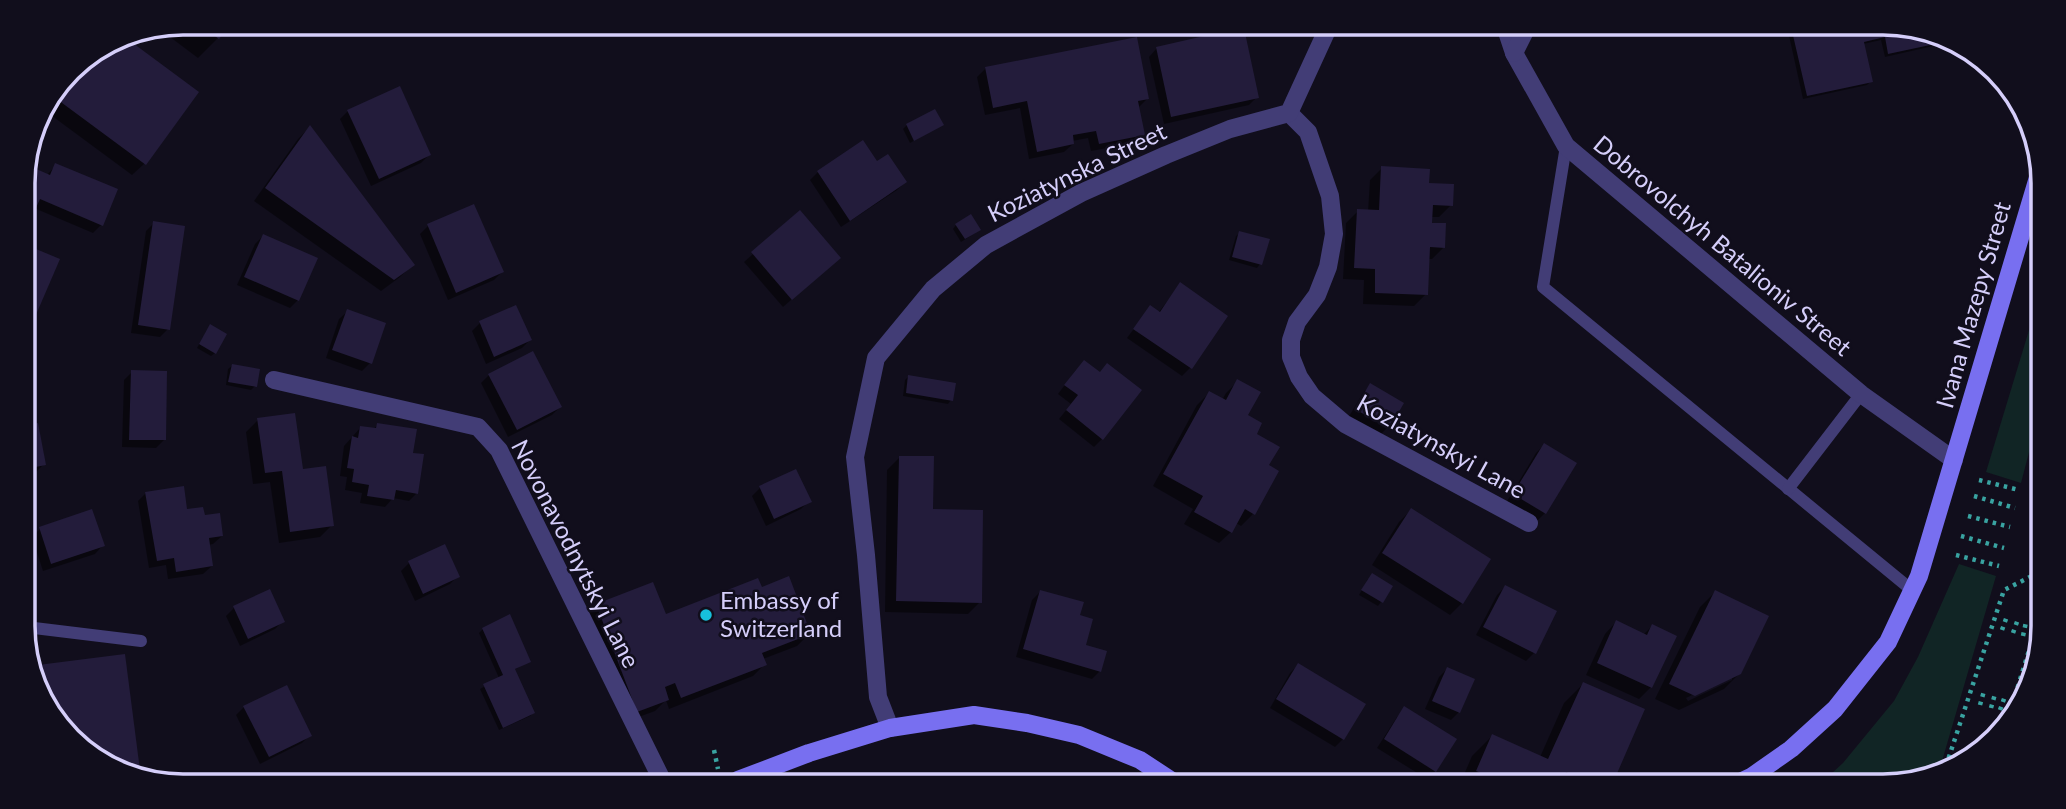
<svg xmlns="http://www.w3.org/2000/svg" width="2066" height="809" viewBox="0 0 2066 809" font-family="Lato,sans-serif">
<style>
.green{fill:#112525}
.shadow{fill:#0007;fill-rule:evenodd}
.building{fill:#231c3b}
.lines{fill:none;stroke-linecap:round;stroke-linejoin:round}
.path{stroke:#39a3a1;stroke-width:4.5;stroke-dasharray:3.5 5;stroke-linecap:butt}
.lane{stroke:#423d76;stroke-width:12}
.street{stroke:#423d76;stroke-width:18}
.secondary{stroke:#786ff0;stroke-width:18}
.poi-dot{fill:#17c0dc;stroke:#110e1c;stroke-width:2.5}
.labels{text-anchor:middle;stroke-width:5;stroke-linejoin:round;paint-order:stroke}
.street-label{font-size:24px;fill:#d5cefa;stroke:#110e1c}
.poi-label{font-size:24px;fill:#d5cefa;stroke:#110e1c;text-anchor:start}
.rim{fill:none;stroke:#d5cefa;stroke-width:3.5}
</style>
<rect width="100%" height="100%" fill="#110e1c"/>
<!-- green -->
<g class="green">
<polygon points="2040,294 2038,418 2021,483 1986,472"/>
<polygon points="1959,564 1996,576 1940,768 1893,786 1818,786 1843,763 1894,701 1918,657"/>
</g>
<!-- shadow -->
<g class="shadow">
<polygon points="183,23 229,23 218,38 198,58 158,28"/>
<polygon points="1788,31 1935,31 1951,42 1885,57 1881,40 1863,44 1871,81 1867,85 1803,99"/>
<polygon points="121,36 197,92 144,164 132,175 44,110 80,61"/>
<polygon points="1157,48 1257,97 1249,105 1164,124 1149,57"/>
<polygon points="986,68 1147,99 1139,107 1143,135 1135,143 1091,151 1088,138 1072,141 1073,144 1064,152 1029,159 1020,108 985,115 977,77"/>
<polygon points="348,111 429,155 421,163 371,186 340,119"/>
<polygon points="907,125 941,125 910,143 903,129"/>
<polygon points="309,128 412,265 400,277 381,291 254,201 298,139"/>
<polygon points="876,163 905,182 897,190 841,227 810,180 818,172"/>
<polygon points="56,165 101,225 93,233 34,208 26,217 23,216 23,172 47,175"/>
<polygon points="1382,168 1427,184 1451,205 1439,217 1431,217 1431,224 1444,247 1432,259 1428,259 1426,294 1414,306 1363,304 1364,280 1343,279 1346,223 1358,211 1368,212 1370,180"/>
<polygon points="799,213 830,266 783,307 744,262"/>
<polygon points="154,223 168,329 160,337 131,333 146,231"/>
<polygon points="956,225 975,233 961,242 953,229"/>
<polygon points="428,226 502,272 494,280 448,300 420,234"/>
<polygon points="1240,233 1260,264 1257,268 1229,260 1236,236"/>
<polygon points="263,236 298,300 290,308 237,285 255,244"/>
<polygon points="24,246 58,260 31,323 24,330"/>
<polygon points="1180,285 1226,316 1190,368 1182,376 1127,338 1150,307 1158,313"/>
<polygon points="348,311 370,363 362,371 326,358 339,319"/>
<polygon points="480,323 530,340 522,348 486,364 472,331"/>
<polygon points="207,330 215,353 211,356 197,348"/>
<polygon points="232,366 255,386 251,390 226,385 228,369"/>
<polygon points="1076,370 1102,439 1094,447 1059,419 1071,404 1058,394"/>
<polygon points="132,372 164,440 156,448 122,447 124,380"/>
<polygon points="489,375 560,407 552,415 508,437 481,383"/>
<polygon points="909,376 951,400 948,404 903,396 905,380"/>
<polygon points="1238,381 1245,416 1267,466 1253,514 1241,526 1236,523 1231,532 1219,543 1184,524 1193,509 1153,486 1197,405 1209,393 1222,400 1226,393"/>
<polygon points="1371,385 1402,403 1387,428 1379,436 1348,418 1363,393"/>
<polygon points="258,420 301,471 332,525 320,537 279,543 270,482 253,484 246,432"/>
<polygon points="378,425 411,454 417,493 409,501 393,498 385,507 360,503 362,493 345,490 347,477 340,476 344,446 361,427 373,429"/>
<polygon points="25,427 44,464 36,472 25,475"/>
<polygon points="1544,445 1545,513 1537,521 1506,503 1536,453"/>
<polygon points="899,458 931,511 980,602 968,614 885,612 887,470"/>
<polygon points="760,488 809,501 801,509 766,526 752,496"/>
<polygon points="146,493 203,517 222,536 213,544 208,545 212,566 203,574 168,579 166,565 149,568 138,501"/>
<polygon points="1411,510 1462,603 1450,615 1372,565 1399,522"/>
<polygon points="40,529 103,545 95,554 43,571 32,537"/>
<polygon points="409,563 458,576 450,584 415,601 401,571"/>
<polygon points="1368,579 1381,602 1378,606 1359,595"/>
<polygon points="1505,587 1534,653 1526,661 1476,635 1497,595"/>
<polygon points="761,589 809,634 797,646 763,659 765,664 753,676 669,709 666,700 655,711 625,722 585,617 597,605 665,617"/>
<polygon points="269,591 283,621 275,629 240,646 226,616 234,608"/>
<polygon points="1040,592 1078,617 1084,646 1100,671 1092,679 1016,657 1032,600"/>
<path d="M1715 592 1740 673 1724 689 1679 710 1655 699 1700 607ZM1732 676V680L1688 701 1686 698Z"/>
<polygon points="1616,622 1643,635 1652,626 1651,687 1639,699 1586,675 1605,634"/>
<polygon points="483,629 529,661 514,670 533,713 530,716 499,730 480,689 499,678 479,633"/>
<polygon points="1298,665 1364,705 1343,739 1335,747 1270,708 1290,673"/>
<polygon points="1447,669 1459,712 1451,720 1425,709 1439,677"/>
<polygon points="1583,684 1611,785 1460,784 1472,756 1492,736 1540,757 1564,703"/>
<polygon points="244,707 310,735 302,743 260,764 236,715"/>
<polygon points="1405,709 1454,740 1435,771 1427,779 1377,748 1397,717"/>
</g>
<!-- building -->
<g class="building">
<polygon points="197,23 231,23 219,39"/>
<polygon points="1239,28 1244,28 1259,98 1171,117 1156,47"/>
<polygon points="1792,31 1935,31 1949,41 1888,54 1885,37 1864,42 1873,82 1807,96"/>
<polygon points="122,35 199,92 146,165 54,97 82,59"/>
<polygon points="1137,37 1149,99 1138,101 1145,135 1099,144 1096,131 1073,135 1074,144 1037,152 1027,101 993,108 985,67"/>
<polygon points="400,86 431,155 379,179 347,110"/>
<polygon points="935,109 944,125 914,141 906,124"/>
<polygon points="310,125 415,265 394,280 265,188"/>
<polygon points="863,140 877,161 888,154 907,182 850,221 817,171"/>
<polygon points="55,163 118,189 103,226 40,199 35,210 23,205 23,172 25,164 50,175"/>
<polygon points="1381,166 1430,169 1429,183 1454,184 1453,206 1433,205 1432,223 1446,223 1445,248 1430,247 1428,295 1375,293 1375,269 1354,268 1357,209 1379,210"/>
<polygon points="474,204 504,272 456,293 427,224"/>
<polygon points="800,210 841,258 792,300 751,252"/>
<polygon points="971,214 981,230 965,239 955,224"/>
<polygon points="153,221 185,226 170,330 138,325"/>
<polygon points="1239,231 1270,239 1262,265 1232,257"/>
<polygon points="263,234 318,258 299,301 244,277"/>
<polygon points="24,244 60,259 32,324 24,321"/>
<polygon points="1180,282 1228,316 1192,369 1133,329 1150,305 1160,312"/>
<polygon points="516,305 532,340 494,357 479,321"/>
<polygon points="347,309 386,323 372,364 332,350"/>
<polygon points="210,324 227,334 216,354 199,344"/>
<polygon points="533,351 562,407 517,430 488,374"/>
<polygon points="1084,360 1100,372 1107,363 1142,390 1103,440 1066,410 1078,395 1064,385"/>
<polygon points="232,364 260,369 257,387 228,382"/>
<polygon points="131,370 167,371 166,440 129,440"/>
<polygon points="908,375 956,383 953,401 906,393"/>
<polygon points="1237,379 1261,392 1248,415 1262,423 1257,434 1280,447 1269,465 1279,471 1255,515 1245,509 1232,533 1194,512 1203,496 1163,474 1209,391 1226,400"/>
<polygon points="1370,383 1404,403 1389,429 1355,409"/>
<polygon points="295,413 303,469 326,466 334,526 290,532 282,471 265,473 257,418"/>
<polygon points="38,423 46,465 25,469 24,426"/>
<polygon points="377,423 417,429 413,453 424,454 418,494 396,490 394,500 367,496 369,485 352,482 354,469 347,468 352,436 358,438 360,426 376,428"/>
<polygon points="1544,443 1577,463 1546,514 1513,494"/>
<polygon points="899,456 934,456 933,509 983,510 982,603 896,601"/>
<polygon points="796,469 812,502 774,519 759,486"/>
<polygon points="184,486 187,509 203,507 205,515 220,513 223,536 209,538 213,566 176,572 174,558 157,561 145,492"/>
<polygon points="1411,508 1491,559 1463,604 1382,553"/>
<polygon points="92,509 105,546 51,564 39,527"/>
<polygon points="445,544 460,577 423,594 408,561"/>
<polygon points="1372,573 1393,586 1383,603 1361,590"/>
<polygon points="789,576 811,634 762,653 767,665 681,698 675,683 665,687 669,700 637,712 596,604 653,582 666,614 758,578 762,587"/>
<polygon points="1505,585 1557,611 1536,654 1483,627"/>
<polygon points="270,589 285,622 248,639 233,606"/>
<polygon points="1040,590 1084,602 1080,615 1093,619 1086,645 1107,651 1101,672 1023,649"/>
<polygon points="1715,590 1769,616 1741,674 1695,696 1669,684"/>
<polygon points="510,614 531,662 515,669 535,713 503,728 483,684 503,675 482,628"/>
<polygon points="1616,620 1647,635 1652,624 1677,636 1652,688 1597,663"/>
<polygon points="125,654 141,778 131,778 62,731 30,666"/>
<polygon points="1298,663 1366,704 1344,740 1276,699"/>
<polygon points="1447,667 1475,679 1460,713 1432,701"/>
<polygon points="1583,682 1645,709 1612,785 1595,785 1566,772 1561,784 1506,784 1476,771 1492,734 1548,759"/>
<polygon points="287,685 312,736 269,757 243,706"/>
<polygon points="1404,706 1457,739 1436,772 1384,739"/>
</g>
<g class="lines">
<!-- path -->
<g class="path">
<polyline points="1979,480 2019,490"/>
<polyline points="1974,496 2015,508"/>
<polyline points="1968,516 2010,527"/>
<polyline points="1961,536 2004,548"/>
<polyline points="1956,555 1999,566"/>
<polyline points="2002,630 2007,616"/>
<polyline points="2013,633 2018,619"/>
<polyline points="2023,636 2026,622"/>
<polyline points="1980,705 1984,691"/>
<polyline points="1991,708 1995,694"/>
<polyline points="2000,710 2005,696"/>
<polyline points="2010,712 2035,631"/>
<polyline points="714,750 718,769"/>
<polyline points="1946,766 2004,590 2036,574"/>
</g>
<!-- lane -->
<g class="lane">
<polyline points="1566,146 1543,287 1913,591"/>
<polyline points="1788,489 1861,394"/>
<polyline points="26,627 141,641"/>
</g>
<!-- street -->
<g class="street">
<polyline points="1506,29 1514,53 1566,146 1861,394 1954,460"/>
<polyline points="1514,53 1526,29"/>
<polyline points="1289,113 1308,132 1330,196 1334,234 1328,267 1317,295 1297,322 1291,340 1291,357 1299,377 1312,396 1345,424 1529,523"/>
<polyline points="274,380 478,427 499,450 662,780"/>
<polyline points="890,728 878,697 866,555 855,457 876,358 933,289 986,245 1081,193 1166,155 1230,129 1289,113 1328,28"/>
</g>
<!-- secondary -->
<g class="secondary">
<polyline points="738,780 809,753 890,728 974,715 1027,723 1079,735 1140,760 1175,783"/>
<polyline points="1734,785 1751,777 1791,749 1835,709 1888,642 1919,576 2042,164"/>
</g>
</g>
<!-- markers -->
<circle class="poi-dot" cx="706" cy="615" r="7"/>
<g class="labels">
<!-- street labels -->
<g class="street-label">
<text transform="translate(1077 173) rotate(-26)" y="8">Koziatynska Street</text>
<text transform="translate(1722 246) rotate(40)" y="8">Dobrovolchyh Batalioniv Street</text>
<text transform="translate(1974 305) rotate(-74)" y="8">Ivana Mazepy Street</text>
<text transform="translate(1441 447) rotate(29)" y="8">Koziatynskyi Lane</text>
<text transform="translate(575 554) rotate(63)" y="8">Novonavodnytskyi Lane</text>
</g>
<!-- poi labels -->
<g class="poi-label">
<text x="720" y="609">Embassy of<tspan x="720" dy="28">Switzerland</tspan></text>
</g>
</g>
<!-- crop -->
<path d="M0 0H2066V809H0ZM183 35H1883A148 148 0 0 1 2031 183V626A148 148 0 0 1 1883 774H183A148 148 0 0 1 35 626V183A148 148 0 0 1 183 35Z" fill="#110e1c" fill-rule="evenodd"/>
<path class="rim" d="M183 35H1883A148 148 0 0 1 2031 183V626A148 148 0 0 1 1883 774H183A148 148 0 0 1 35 626V183A148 148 0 0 1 183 35Z"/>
</svg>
